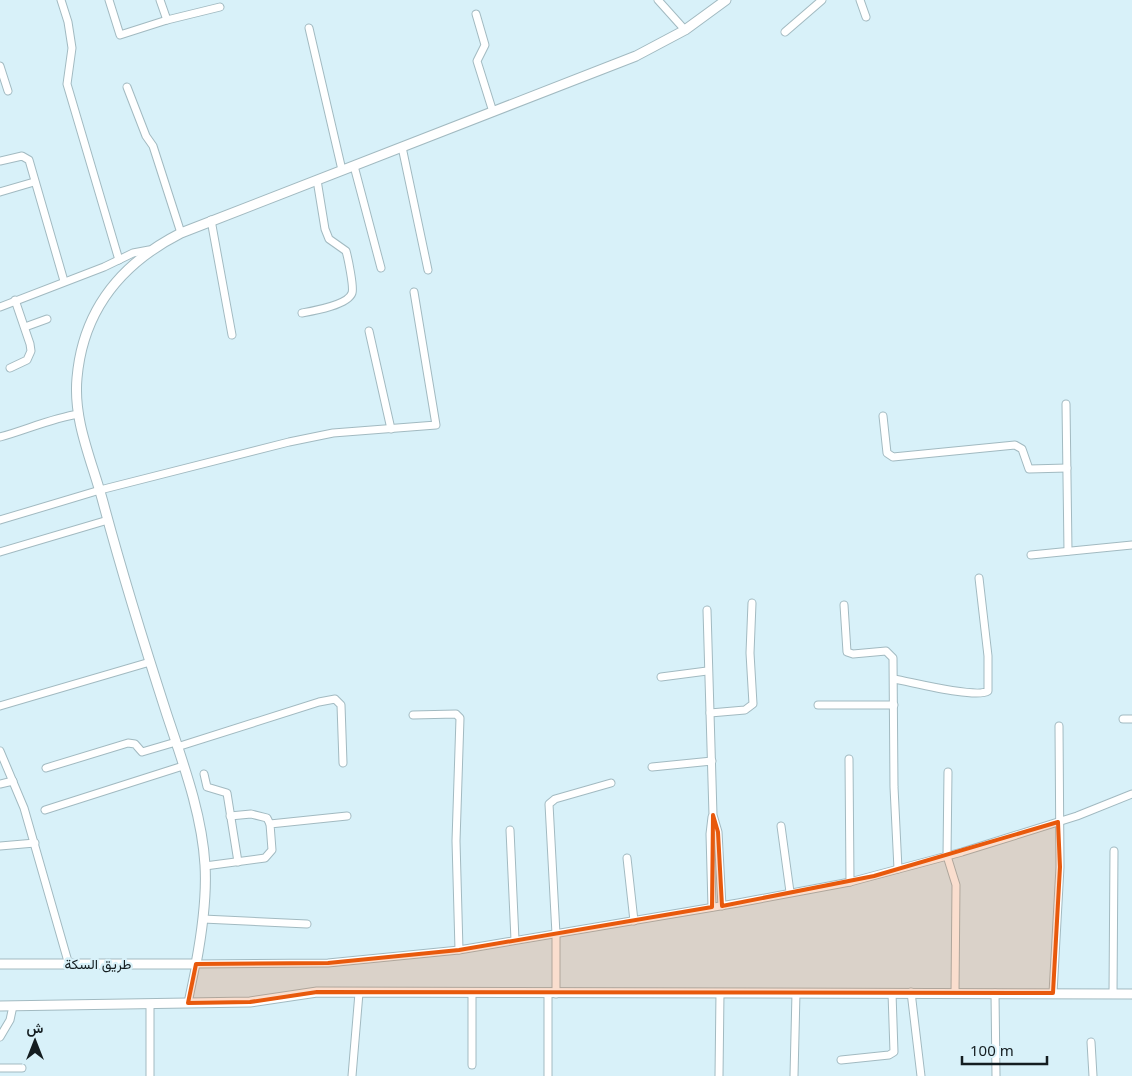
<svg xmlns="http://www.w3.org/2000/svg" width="1132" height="1076" viewBox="0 0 1132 1076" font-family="'Noto Sans',Vazirmatn,sans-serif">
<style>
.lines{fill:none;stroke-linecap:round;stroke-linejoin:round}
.minor-casing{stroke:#a2bac1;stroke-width:9}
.major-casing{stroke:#a2bac1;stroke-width:11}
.minor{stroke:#fff;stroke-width:7}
.major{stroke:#fff;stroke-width:9}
.marked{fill:#e8590c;fill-opacity:0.2;stroke:#e8590c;stroke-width:4;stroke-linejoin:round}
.labels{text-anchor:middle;stroke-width:4.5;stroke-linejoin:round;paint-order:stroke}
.street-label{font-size:14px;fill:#141d20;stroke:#d8f1f9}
</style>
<rect width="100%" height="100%" fill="#d8f1f9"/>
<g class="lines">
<defs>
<g id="minor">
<polyline points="61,0 68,22 72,48 67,84 119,260"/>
<polyline points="109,0 120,35 167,20"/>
<polyline points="160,0 167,20 220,7"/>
<polyline points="658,0 685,30"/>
<polyline points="860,0 866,17"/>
<polyline points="476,14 485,45 477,61 493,112"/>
<polyline points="309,28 342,170"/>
<polyline points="785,32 822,0"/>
<polyline points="0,66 8,91"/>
<polyline points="127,87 146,136 153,146 181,233"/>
<polyline points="402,147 428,270"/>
<polyline points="0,161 22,156 29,160 64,281"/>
<polyline points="354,166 381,268"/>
<polyline points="0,192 34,182"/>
<polyline points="211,220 232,335"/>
<polyline points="0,307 104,267 133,253 149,250"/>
<path d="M302 313C313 311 348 305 352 293 354 287 348 258 346 251L329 239 325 229 317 180"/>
<polyline points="25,327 47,319"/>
<polyline points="369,331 391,429"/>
<polyline points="10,368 27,360 31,351 30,344 15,300"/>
<polyline points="1066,404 1068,551"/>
<polyline points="883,416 887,453 893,457 1015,445 1022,449 1029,469 1067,468"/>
<path d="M0 437C26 430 52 418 79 414"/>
<polyline points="0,520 100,490 289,442 333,433 436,425 414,292"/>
<polyline points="0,552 108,520"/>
<polyline points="1031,555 1132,545"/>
<polyline points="844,605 847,652 853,654 886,651 893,658 894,787 898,869"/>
<polyline points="707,610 713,815 718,832 722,906"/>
<polyline points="661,677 707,671"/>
<path d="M894 679C912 682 976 699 988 691V656L979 578"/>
<polyline points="818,705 894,705"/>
<polyline points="0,706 150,662"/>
<polyline points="710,713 745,710 753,704 750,653 752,603"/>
<polyline points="413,715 456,714 460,718 456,841 459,950"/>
<polyline points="1123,719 1132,719"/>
<polyline points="177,747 319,702 335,699 341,705 343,763"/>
<polyline points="0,751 24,808 69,965"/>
<polyline points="849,759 850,882"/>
<polyline points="652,767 712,761"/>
<polyline points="46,768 128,743 135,744 142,752 176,742"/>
<polyline points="948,772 947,856 956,885 955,993"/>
<polyline points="204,774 207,787 227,793 238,862"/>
<polyline points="0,784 13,781"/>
<polyline points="45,810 183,766"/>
<polyline points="230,816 251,814 267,818 270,824"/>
<polyline points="781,826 790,892"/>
<polyline points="510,830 515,940"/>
<polyline points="0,846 35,843"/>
<polyline points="627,858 634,921"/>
<polyline points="205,866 265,858 272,850 270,824 347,816"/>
<polyline points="712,907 710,834 712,817"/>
<polyline points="203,919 307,924"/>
<polyline points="911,992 921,1076"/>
<polyline points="995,993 996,1076"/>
<polyline points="1053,993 1060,867 1059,726"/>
<polyline points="548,994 548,1076"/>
<polyline points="556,994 556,934 549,804 555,799 611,783"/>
<polyline points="1113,994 1114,851"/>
<polyline points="188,1003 196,964 328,963 459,950 738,903 850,882 962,852 1077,816 1132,794"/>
<polyline points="150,1005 150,1076"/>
<polyline points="0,1037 10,1020 13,1006"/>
<polyline points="1091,1042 1093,1076"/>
<polyline points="841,1060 889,1055 894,1052 892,993"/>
<polyline points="472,1065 472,993"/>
<polyline points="0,1068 22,1068"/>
<polyline points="352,1076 359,993"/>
<polyline points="719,1076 720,993"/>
<polyline points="794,1076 796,993"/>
</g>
<g id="major">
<path d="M0 964H196C202 932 207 898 205 865 202 814 183 763 167 715 144 644 122 573 103 502 92 461 73 421 77 378 83 309 122 263 181 233L636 56 685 30 726 0"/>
<polyline points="0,1006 250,1002 317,992 1132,994"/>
</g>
</defs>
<!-- minor casing -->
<use href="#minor" class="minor-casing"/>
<!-- major casing -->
<use href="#major" class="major-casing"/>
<!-- minor -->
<use href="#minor" class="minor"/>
<!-- major -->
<use href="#major" class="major"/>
</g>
<!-- marked area -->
<path class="marked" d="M713 815 718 832 722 906 874 876 1058 822 1060 867 1053 993 317 992 250 1002 188 1003 196 964 328 963 459 950 712 907Z"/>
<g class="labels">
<!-- street labels -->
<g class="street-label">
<text x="98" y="969">طريق السكة</text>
</g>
</g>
<!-- north arrow -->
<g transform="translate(35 1041)" stroke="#d8f1f9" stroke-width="4" paint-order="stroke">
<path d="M0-4L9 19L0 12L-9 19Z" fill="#141d20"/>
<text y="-8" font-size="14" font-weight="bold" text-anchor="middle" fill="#141d20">ش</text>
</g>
<!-- scale -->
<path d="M962 1056v8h85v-8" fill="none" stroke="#141d20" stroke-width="2.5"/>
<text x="970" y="1056" font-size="15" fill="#141d20" stroke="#d8f1f9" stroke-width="4" paint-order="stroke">100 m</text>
</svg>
